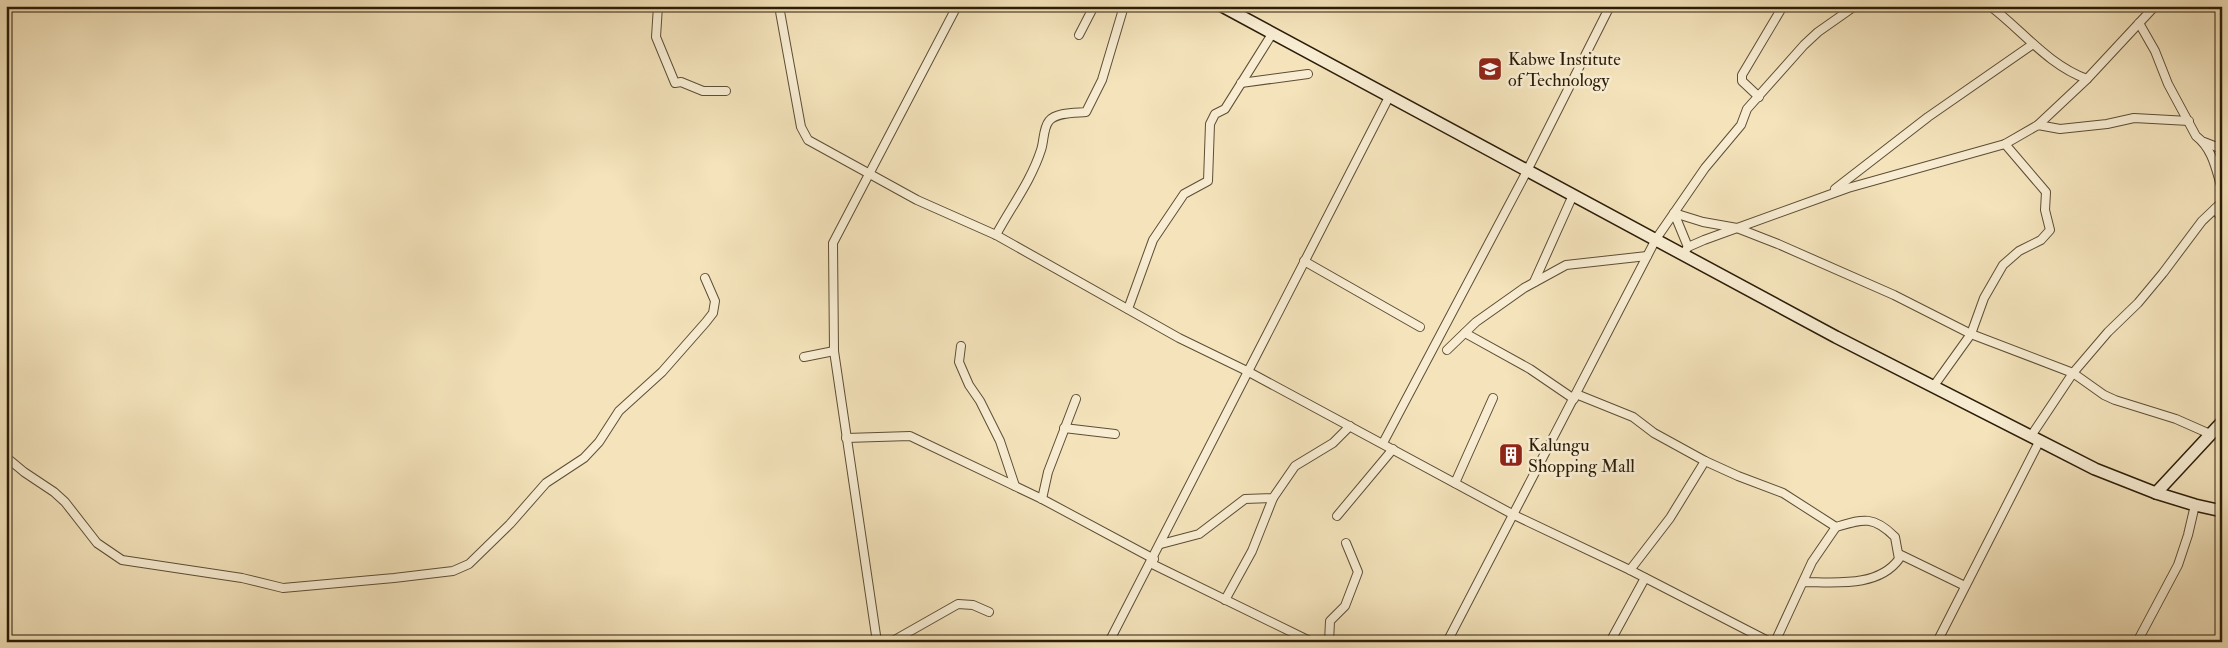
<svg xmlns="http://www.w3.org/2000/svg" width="2228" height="648" viewBox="0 0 2228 648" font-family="'IM FELL Double Pica',serif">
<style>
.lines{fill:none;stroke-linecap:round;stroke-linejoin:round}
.street-casing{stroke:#5d4e34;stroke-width:10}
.secondary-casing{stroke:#2b1c07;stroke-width:14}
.street{stroke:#f8edd3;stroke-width:8}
.secondary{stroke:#f8edd3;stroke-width:11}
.labels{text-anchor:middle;stroke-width:5;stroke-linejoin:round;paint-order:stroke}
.poi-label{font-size:18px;fill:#2b1c07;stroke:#f8edd3;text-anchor:start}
</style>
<rect width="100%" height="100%" fill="#f4e3bb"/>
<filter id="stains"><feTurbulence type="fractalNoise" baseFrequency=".004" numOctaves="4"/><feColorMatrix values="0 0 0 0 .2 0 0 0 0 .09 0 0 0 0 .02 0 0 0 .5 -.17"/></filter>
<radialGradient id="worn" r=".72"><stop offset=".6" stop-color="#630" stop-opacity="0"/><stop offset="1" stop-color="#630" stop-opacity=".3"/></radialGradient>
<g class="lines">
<defs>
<g id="street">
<polyline points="658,6 656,37 675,83 681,82 703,91 726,91"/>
<polyline points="779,6 801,127 808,140 917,200 996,235 1179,338 1247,371 1514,515 1630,570 1770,642"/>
<path d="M1990 6C2022 30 2048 65 2087 79"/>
<path d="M2139 23 2155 51 2168 84 2196 136C2213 149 2216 170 2222 189"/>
<polyline points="1079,35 1094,6"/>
<polyline points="1241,83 1308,74"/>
<polyline points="1759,97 1742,81 1742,75 1783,6"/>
<polyline points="2038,125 2087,79 2155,6"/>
<polyline points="2204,142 2222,149"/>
<polyline points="1835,189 1928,117 2033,44"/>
<polyline points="2215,209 2222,219"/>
<polyline points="1674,213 1703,222 1737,228 1778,244 1894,295 1971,334 2073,373 2104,395 2115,400 2176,419 2210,434"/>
<polyline points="1674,213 1688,247"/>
<path d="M996 235C1011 207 1031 181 1041 150 1044 142 1043 128 1049 121 1056 112 1076 113 1086 112L1102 80 1124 6"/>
<polyline points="1683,254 1688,247 1704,240 1848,188 2005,144 2038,125 2060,129 2107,124 2134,118 2189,121"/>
<polyline points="1304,261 1420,327"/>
<polyline points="1534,282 1573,195"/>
<polyline points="1128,309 1153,240 1184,194 1208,181 1210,124 1215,114 1225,109 1272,34"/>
<polyline points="1465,333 1530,369 1574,399"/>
<polyline points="961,346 959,362 969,385 980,401 1000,441 1015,486"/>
<polyline points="1447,350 1476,322 1524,288 1566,265 1647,256"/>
<polyline points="804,357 834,351"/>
<polyline points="1933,387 1971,334 1984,298 2003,265 2019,251 2041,240 2050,230 2045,210 2046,192 2005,144"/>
<polyline points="1576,394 1633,417 1654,433 1705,461 1738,476 1783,493 1836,527"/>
<polyline points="1064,428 1115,434"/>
<polyline points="2031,436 2073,373 2108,332 2138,303 2163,273 2202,221 2222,202"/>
<polyline points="846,438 910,436 1042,499 1154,559"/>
<polyline points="1383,443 1527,171 1610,6"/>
<polyline points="6,457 24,472 54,492 65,502 97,543 122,560 242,578 283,588 394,578 453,571 469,564 510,524 546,483 584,458 599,442 619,411 662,372 706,322 713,313 715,301 705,278"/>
<polyline points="1455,483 1493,398"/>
<polyline points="1042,499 1048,472 1076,399"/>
<polyline points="1337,516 1393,449"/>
<polyline points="1161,544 1199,534 1245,499 1273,498 1295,466 1333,443 1350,426"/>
<polyline points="1899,554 1965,586"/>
<polyline points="1150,563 1312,642"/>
<polyline points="1630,570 1670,518 1705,461"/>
<polyline points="1225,600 1252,551 1273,498"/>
<polyline points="877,642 834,351 833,243 957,6"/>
<polyline points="891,642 958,604 973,605 989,612"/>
<polyline points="1109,642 1389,97"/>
<polyline points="1329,642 1330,621 1345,606 1358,572 1346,543"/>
<polyline points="1447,642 1656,239 1705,168 1741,125 1747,109 1804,45 1818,32 1855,6"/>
<polyline points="1610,642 1645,578"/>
<path d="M1775 642 1812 562 1836 527C1863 519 1873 515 1895 537L1899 559C1878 588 1834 582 1803 582"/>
<polyline points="1937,642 2040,440"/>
<polyline points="2137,642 2178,565 2188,535 2195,505"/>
</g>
<g id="secondary">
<polyline points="1222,6 1836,337 2095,469 2156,493 2195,505 2222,511"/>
<polyline points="2156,493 2222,422"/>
</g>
</defs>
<!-- street casing -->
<use href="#street" class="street-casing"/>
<!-- secondary casing -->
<use href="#secondary" class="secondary-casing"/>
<!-- street -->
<use href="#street" class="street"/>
<!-- secondary -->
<use href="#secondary" class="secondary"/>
</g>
<!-- icons -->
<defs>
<symbol id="school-square" viewBox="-11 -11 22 22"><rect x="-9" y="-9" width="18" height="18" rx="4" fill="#8f2418" stroke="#f8edd3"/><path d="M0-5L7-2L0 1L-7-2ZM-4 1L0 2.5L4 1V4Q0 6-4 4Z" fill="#fff"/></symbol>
<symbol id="building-square" viewBox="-11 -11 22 22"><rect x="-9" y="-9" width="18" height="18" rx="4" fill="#8f2418" stroke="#f8edd3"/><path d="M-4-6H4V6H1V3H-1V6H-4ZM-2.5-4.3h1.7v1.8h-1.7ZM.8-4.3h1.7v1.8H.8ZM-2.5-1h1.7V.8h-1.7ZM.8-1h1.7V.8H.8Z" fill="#fff"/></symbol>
</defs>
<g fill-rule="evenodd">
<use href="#school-square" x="1476" y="55" width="28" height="28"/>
<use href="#building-square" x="1497" y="441" width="28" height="28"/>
</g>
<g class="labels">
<!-- poi labels -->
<g class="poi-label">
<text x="1508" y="65">Kabwe Institute<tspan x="1508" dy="21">of Technology</tspan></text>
<text x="1528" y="451">Kalungu<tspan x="1528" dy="21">Shopping Mall</tspan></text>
</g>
</g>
<!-- margin -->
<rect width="2228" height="648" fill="none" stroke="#f4e3bb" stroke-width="25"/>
<rect x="8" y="8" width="2213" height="633" fill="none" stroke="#2b1c07" stroke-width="2.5"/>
<rect x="12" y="12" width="2203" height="623" fill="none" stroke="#2b1c07"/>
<rect width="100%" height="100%" filter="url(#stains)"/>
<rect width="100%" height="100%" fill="url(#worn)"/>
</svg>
